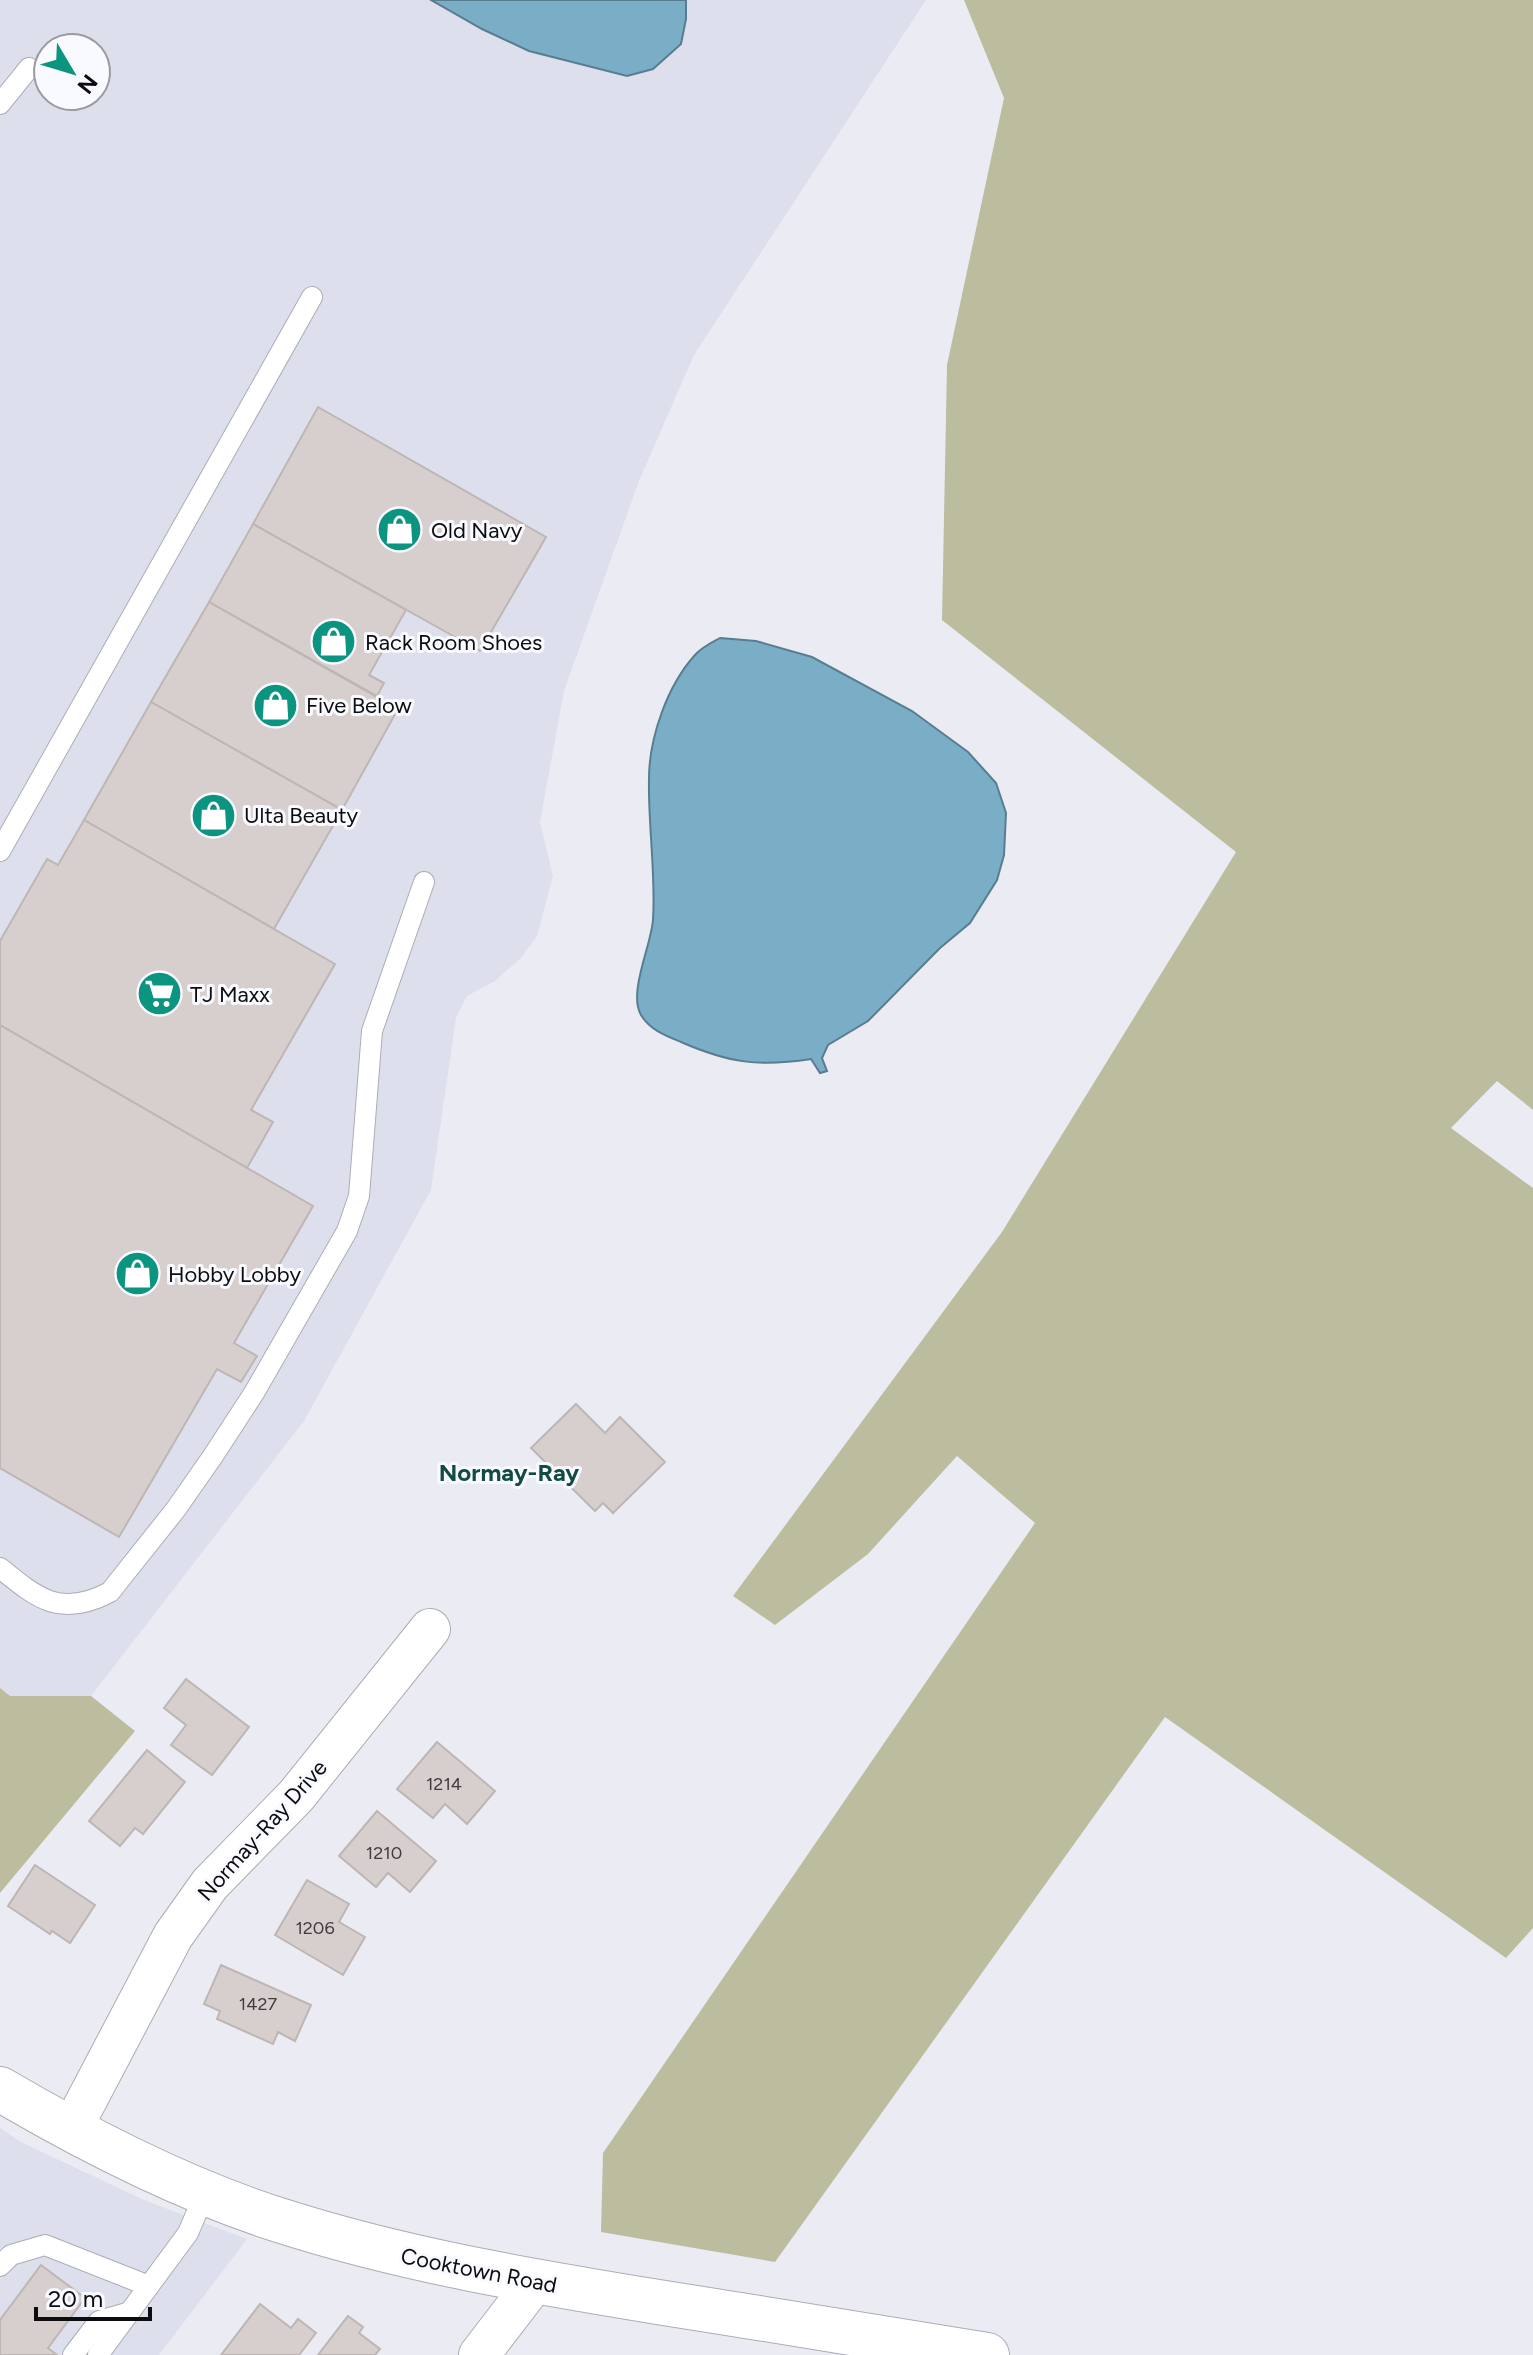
<svg xmlns="http://www.w3.org/2000/svg" width="1533" height="2355" viewBox="0 0 1533 2355" font-family="Figtree,sans-serif">
<style>
.built{fill:#dddfed;fill-rule:evenodd}
.green{fill:#bbbd9e}
.water{fill:#7aaec7;stroke:#597d90;stroke-width:2}
.building{fill:#d7cfce;stroke:#beb6b4;stroke-width:2}
.lines{fill:none;stroke-linecap:round;stroke-linejoin:round}
.lane-casing{stroke:#acadb4;stroke-width:22}
.street-casing{stroke:#acadb4;stroke-width:42}
.secondary-casing{stroke:#acadb4;stroke-width:46}
.lane{stroke:#fff;stroke-width:20}
.street{stroke:#fff;stroke-width:40}
.secondary{stroke:#fff;stroke-width:44}
.labels{text-anchor:middle;stroke-width:6;stroke-linejoin:round;paint-order:stroke}
.number-label{font-size:18px;fill:#3f3d3e}
.poi-label{font-size:22px;fill:#0c0c0e;stroke:#f9faff;text-anchor:start}
.street-label{font-size:22px;fill:#0c0c0e;stroke:#f9faff}
.neighbourhood-label{font-size:24px;font-weight:bold;fill:#124b41;stroke:#f9faff}
</style>
<rect width="100%" height="100%" fill="#ebecf3"/>
<!-- built -->
<g class="built">
<path d="M0 0H926L694 355 639 481 564 691 540 822 553 876 537 936 521 958 495 981 467 996 456 1018 431 1190 304 1421 91 1696H9L0 1688ZM48 48H96V96H48Z"/>
<polygon points="0,2128 21,2142 144,2200 247,2239 159,2355 0,2355"/>
</g>
<!-- green -->
<g class="green">
<polygon points="964,0 1533,0 1533,1110 1497,1081 1451,1128 1533,1188 1533,1928 1506,1958 1165,1717 775,2262 601,2232 603,2153 1035,1523 957,1456 868,1554 775,1625 733,1596 1002,1232 1236,852 942,620 947,365 1004,98"/>
<polygon points="0,1688 10,1696 91,1696 135,1731 0,1893"/>
</g>
<!-- water -->
<g class="water">
<polygon points="431,0 686,0 686,19 681,44 653,69 627,76 529,51 482,29"/>
<path d="M720 638 756 641 812 657 912 711 968 752 996 783 1006 813 1004 855 997 880 970 923 940 948 868 1021 828 1045 822 1058 827 1071 820 1073 811 1059C759 1067 729 1063 681 1042 666 1036 650 1030 641 1015 628 993 651 946 653 920 656 873 648 826 649 779 649 738 667 686 695 655 702 647 711 643 720 638Z"/>
</g>
<!-- building -->
<g class="building">
<polygon points="318,407 546,537 480,651 253,524"/>
<polygon points="253,524 406,610 369,675 384,683 377,696 209,602"/>
<polygon points="209,602 398,709 342,810 151,702"/>
<polygon points="151,702 342,810 274,929 84,820"/>
<polygon points="84,820 335,964 251,1110 273,1122 247,1168 0,1025 0,941 47,859 58,865"/>
<polygon points="0,1025 313,1206 234,1343 257,1356 241,1382 217,1369 119,1537 0,1468"/>
<polygon points="576,1404 605,1433 620,1417 665,1462 613,1513 603,1503 595,1511 531,1448"/>
<polygon points="186,1679 249,1727 212,1775 171,1745 186,1725 164,1708"/>
<polygon points="437,1742 495,1791 467,1824 445,1804 433,1818 397,1789"/>
<polygon points="147,1750 185,1782 143,1834 135,1828 120,1846 89,1821"/>
<polygon points="377,1811 436,1861 410,1892 388,1873 376,1887 339,1856"/>
<polygon points="35,1865 95,1905 70,1943 52,1931 50,1934 8,1906"/>
<polygon points="307,1880 349,1904 339,1922 365,1937 343,1975 275,1935"/>
<polygon points="221,1965 311,2005 295,2041 278,2032 273,2044 217,2019 220,2011 204,2004"/>
<polygon points="41,2265 85,2298 48,2348 57,2355 0,2355 0,2320"/>
<polygon points="260,2304 291,2328 298,2319 316,2333 299,2355 221,2355"/>
<polygon points="348,2316 363,2327 359,2333 380,2349 375,2355 318,2355"/>
</g>
<g class="lines">
<defs>
<g id="lane">
<polyline points="0,104 29,68"/>
<polyline points="0,851 312,297"/>
<path d="M0 1568C38 1599 61 1618 110 1592L176 1509 213 1456 254 1393 347 1231 359 1196 372 1031 424 882"/>
<polyline points="0,2266 11,2255 45,2245 149,2286"/>
<polyline points="73,2355 99,2321 130,2312"/>
<polyline points="98,2355 188,2233 206,2191"/>
</g>
<g id="street">
<polyline points="71,2130 173,1936 210,1884 296,1796 430,1629"/>
<polyline points="479,2355 535,2282"/>
</g>
<path id="secondary" d="M0 2089C85 2139 185 2190 279 2220 403 2260 530 2281 658 2302 768 2319 878 2338 987 2355"/>
</defs>
<!-- lane casing -->
<use href="#lane" class="lane-casing"/>
<!-- street casing -->
<use href="#street" class="street-casing"/>
<!-- secondary casing -->
<use href="#secondary" class="secondary-casing"/>
<!-- lane -->
<use href="#lane" class="lane"/>
<!-- street -->
<use href="#street" class="street"/>
<!-- secondary -->
<use href="#secondary" class="secondary"/>
</g>
<!-- icons -->
<defs>
<symbol id="shop-disc" viewBox="-11 -11 22 22"><circle r="9.5" fill="#0b9581" stroke="#f9faff"/><path d="M-5-2.5h2.3a2.7 3.5 0 0 1 5.4 0H5L5.5 6h-11ZM-1.5-2.5h3a1.5 2.3 0 0 0-3 0Z" fill="#fff"/></symbol>
<symbol id="supermarket-disc" viewBox="-11 -11 22 22"><circle r="9.5" fill="#0b9581" stroke="#f9faff"/><path d="M-6-5.5h2.5l.6 2H6L4.5 2H-2.5L-4.4-4H-6ZM-1.5 3.2a1.3 1.3 0 1 0 .1 0ZM3 3.2a1.3 1.3 0 1 0 .1 0Z" fill="#fff"/></symbol>
</defs>
<g fill-rule="evenodd">
<use href="#shop-disc" x="374" y="504" width="51" height="51"/>
<use href="#shop-disc" x="308" y="616" width="51" height="51"/>
<use href="#shop-disc" x="250" y="680" width="51" height="51"/>
<use href="#shop-disc" x="188" y="790" width="51" height="51"/>
<use href="#supermarket-disc" x="134" y="968" width="51" height="51"/>
<use href="#shop-disc" x="112" y="1248" width="51" height="51"/>
</g>
<g class="labels">
<!-- number labels -->
<g class="number-label">
<text x="444" y="1790">1214</text>
<text x="384" y="1859">1210</text>
<text x="315" y="1934">1206</text>
<text x="258" y="2010">1427</text>
</g>
<!-- poi labels -->
<g class="poi-label">
<text x="431" y="538">Old Navy</text>
<text x="365" y="650">Rack Room Shoes</text>
<text x="306" y="713">Five Below</text>
<text x="244" y="823">Ulta Beauty</text>
<text x="190" y="1002">TJ Maxx</text>
<text x="168" y="1282">Hobby Lobby</text>
</g>
<!-- street labels -->
<g class="street-label">
<text transform="translate(262 1830) rotate(-48)" y="8">Normay-Ray Drive</text>
<text transform="translate(479 2270) rotate(11)" y="8">Cooktown Road</text>
</g>
<!-- neighbourhood labels -->
<g class="neighbourhood-label">
<text x="509" y="1481">Normay-Ray</text>
</g>
</g>
<!-- north arrow -->
<g transform="translate(72 72) rotate(128)"><circle r="38" fill="#f9faff" stroke="#9a9b9f" stroke-width="2"/>
<path d="M0-6L14 30L0 20L-14 30Z" fill="#0b9581"/>
<text y="-12" font-size="22" font-weight="bold" text-anchor="middle" fill="#0c0c0e">N</text>
</g>
<!-- scale -->
<path d="M36 2307v12h114v-12" fill="none" stroke="#0c0c0e" stroke-width="4"/>
<text x="48" y="2307" font-size="24" fill="#0c0c0e" stroke="#f9faff" stroke-width="6" paint-order="stroke">20 m</text>
</svg>
